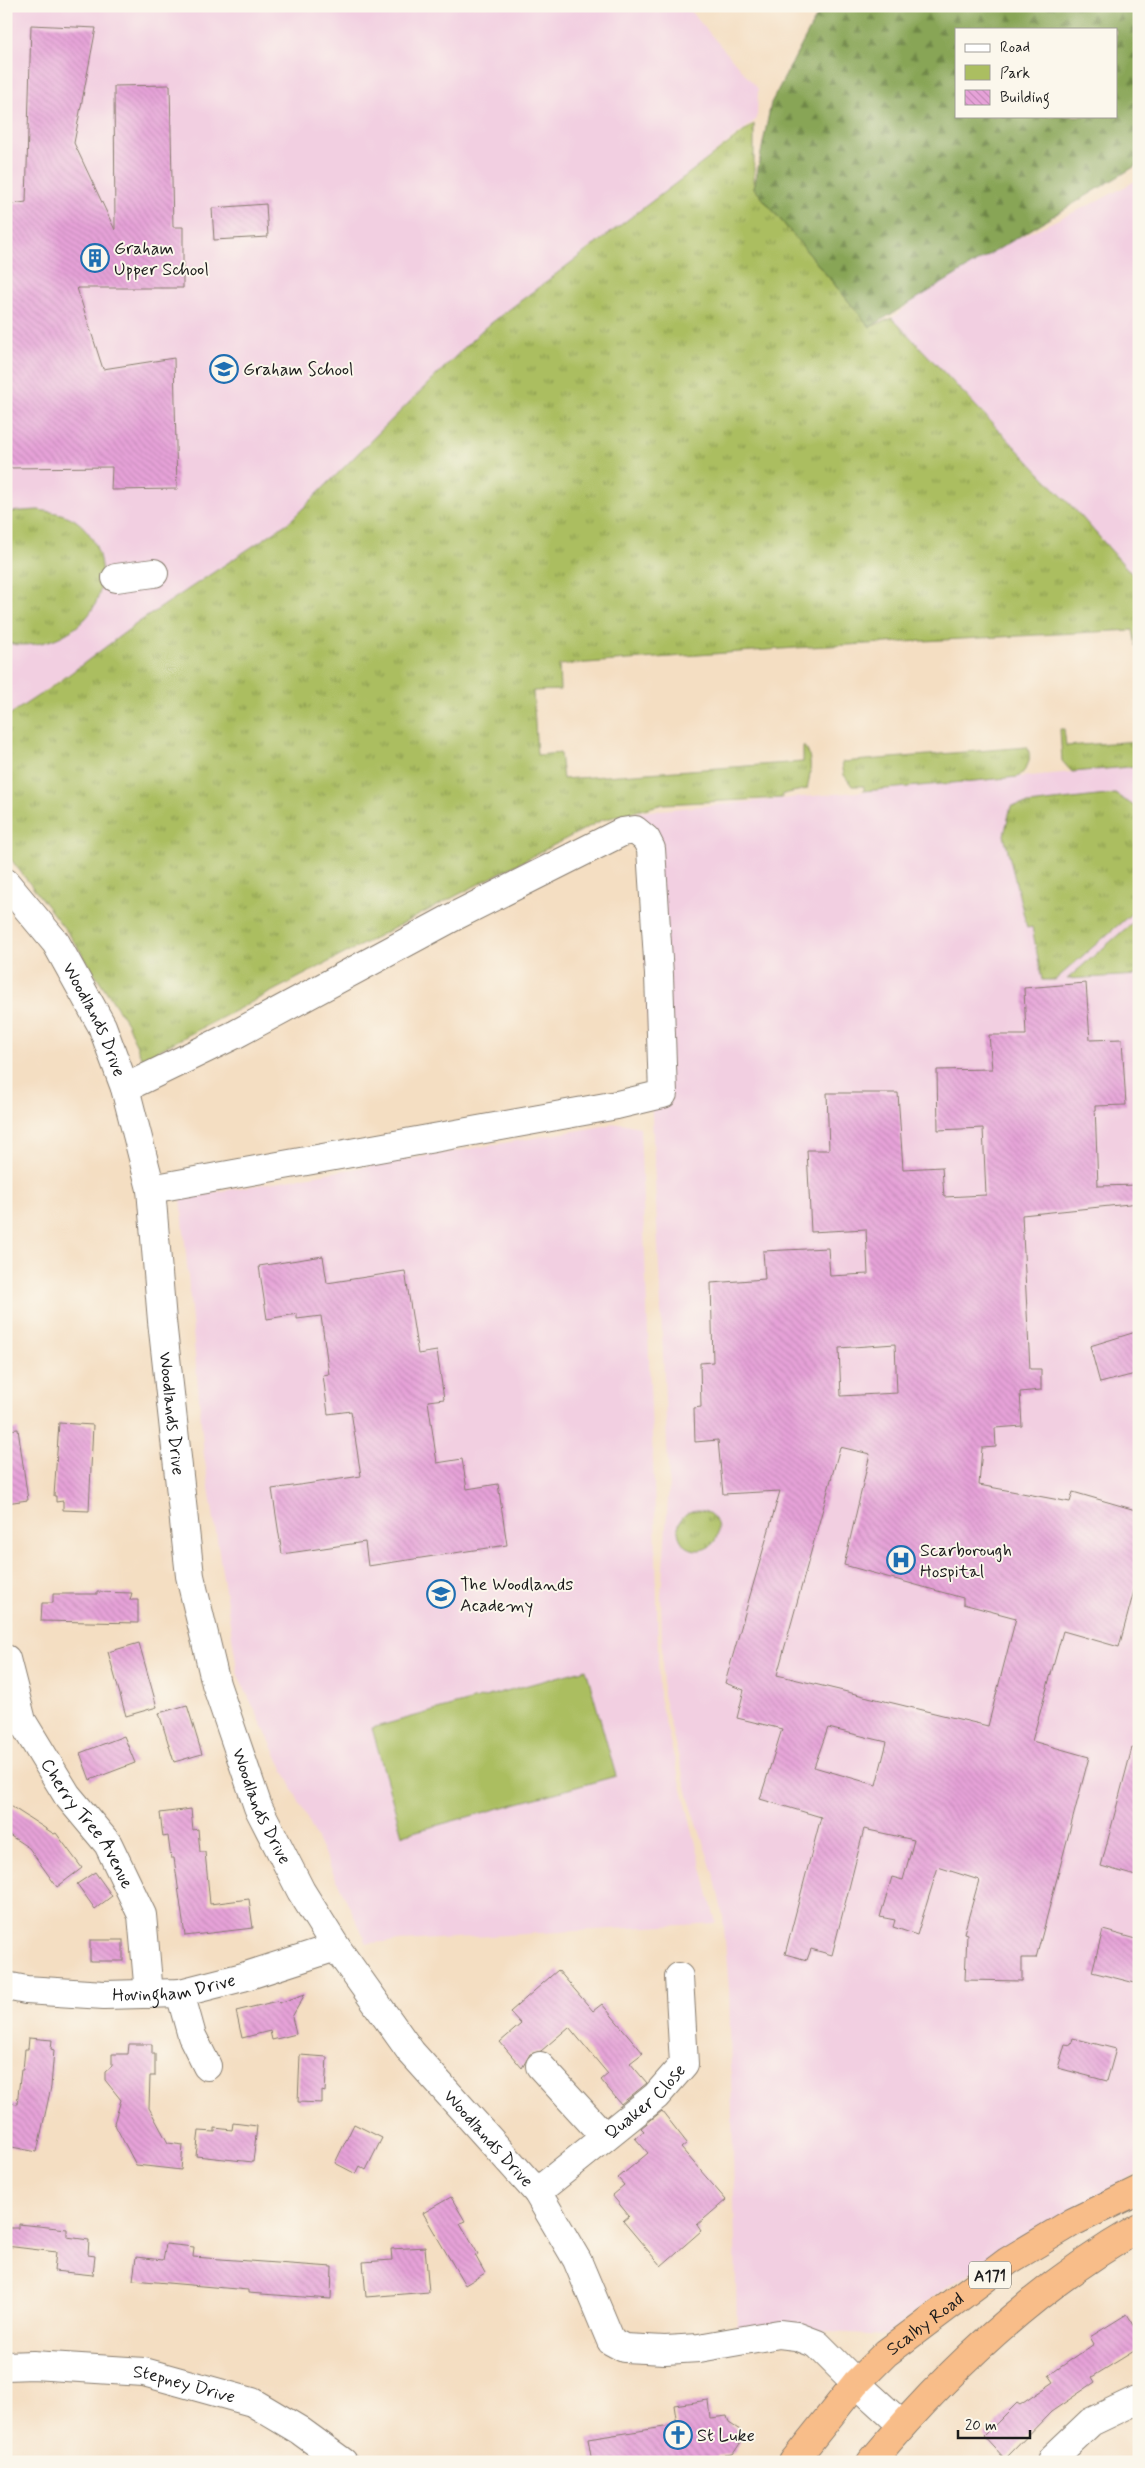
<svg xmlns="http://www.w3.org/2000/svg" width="1145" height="2468" viewBox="0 0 1145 2468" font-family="Mynerve,sans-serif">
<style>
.built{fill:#f2cfe1}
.grass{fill:url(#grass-tufts);stroke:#646d3e}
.forest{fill:url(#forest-firs);stroke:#52603a;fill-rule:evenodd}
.park{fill:#abbe61;stroke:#646d3e}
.building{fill:url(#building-back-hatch);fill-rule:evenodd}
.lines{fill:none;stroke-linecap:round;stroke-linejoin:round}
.minor-casing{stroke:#887d6f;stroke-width:30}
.highway-casing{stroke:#887d6f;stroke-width:30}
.minor{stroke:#fff;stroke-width:28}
.highway{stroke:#f8bd89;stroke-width:28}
.labels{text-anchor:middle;stroke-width:4;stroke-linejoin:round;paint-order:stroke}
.shield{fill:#fbf7ec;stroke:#5f5e5a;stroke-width:1}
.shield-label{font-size:16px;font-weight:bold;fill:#1c1c1c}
.poi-label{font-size:18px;fill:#1c1c1c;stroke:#fbf7ec;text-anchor:start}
.street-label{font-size:18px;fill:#1c1c1c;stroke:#fbf7ec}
</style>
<defs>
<pattern id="grass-tufts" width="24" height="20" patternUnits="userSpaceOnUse" patternTransform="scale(1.25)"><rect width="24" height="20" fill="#abbe61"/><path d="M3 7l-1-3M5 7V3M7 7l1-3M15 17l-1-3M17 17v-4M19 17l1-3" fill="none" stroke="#8a9a4f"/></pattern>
<pattern id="forest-firs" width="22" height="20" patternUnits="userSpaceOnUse" patternTransform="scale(1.25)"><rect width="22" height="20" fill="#88a557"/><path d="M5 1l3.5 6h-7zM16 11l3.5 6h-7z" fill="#6e8647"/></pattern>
<pattern id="building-back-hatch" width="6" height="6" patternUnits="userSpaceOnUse" patternTransform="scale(1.25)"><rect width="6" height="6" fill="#e6a2d8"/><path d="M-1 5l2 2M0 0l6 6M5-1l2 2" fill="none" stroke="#c58bb9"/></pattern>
</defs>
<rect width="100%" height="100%" fill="#fbf7ec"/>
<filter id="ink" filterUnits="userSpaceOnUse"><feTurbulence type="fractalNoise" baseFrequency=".02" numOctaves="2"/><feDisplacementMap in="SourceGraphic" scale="10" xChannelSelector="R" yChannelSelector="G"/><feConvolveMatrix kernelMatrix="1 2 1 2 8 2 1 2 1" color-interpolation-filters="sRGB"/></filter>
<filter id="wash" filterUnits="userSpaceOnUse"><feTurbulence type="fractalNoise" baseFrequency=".0096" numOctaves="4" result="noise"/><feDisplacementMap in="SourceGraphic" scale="20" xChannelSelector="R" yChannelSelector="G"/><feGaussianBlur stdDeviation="1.12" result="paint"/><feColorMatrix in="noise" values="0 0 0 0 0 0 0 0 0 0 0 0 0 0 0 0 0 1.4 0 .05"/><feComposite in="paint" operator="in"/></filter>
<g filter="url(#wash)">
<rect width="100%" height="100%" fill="#f4dec2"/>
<!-- built -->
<g class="built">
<polygon points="6,6 686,6 758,89 757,119 594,248 289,522 6,717"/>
<polygon points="1139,179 1139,582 1079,514 892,318 958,265 1098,201"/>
<polygon points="1139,766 1139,2171 947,2287 887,2335 737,2327 729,1989 723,1916 715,1879 689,1799 663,1695 661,1596 669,1485 638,812"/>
<polygon points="621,1123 640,1127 655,1512 659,1698 716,1923 367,1943 238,1675 204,1455 181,1198"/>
</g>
<!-- grass -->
<g class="grass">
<path d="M754 124V188L870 327 892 318 1079 514 1139 582V646H1136L1133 630 809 647 559 665 560 690 533 691 537 755 560 753 563 779 803 762V746C814 753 810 779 807 789L783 794 782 798 663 804 602 820 142 1059 127 1023 71 937 6 853V717L59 682 136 624 289 522 482 330Z"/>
<path d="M38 510C51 512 64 513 75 520 105 540 111 591 86 618 73 632 55 641 36 644 26 645 16 646 6 642V512Z"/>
<polygon points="1060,729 1064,729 1066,746 1139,741 1139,766 1072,772 1062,761"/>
<path d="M1027 747C1033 758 1027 770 1018 777L864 791V786H852L844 775 842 762Z"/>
<polygon points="1115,794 1139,809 1139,907 1055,980 1042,980 1032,927 1027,928 1004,835 1011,806"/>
<polygon points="1139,917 1139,975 1067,979"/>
<circle cx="698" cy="1530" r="20"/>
</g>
<!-- forest -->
<path class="forest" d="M822 6H1139V164L870 327 754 188 771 103ZM956 29H1116V116H956Z"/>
<!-- park -->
<polygon class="park" points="586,1669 616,1776 402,1835 372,1728"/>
<g id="blocks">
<!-- building -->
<g class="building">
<polygon points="31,25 96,28 74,143 115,230 114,86 170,85 173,227 183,227 183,288 77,288 103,369 174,358 177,489 111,490 112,467 6,468 6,205 26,202"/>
<polygon points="266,204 268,237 214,240 212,208"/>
<path d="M1086 983 1090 1040 1122 1039 1126 1105 1095 1106 1098 1186 1139 1185V1203L1022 1215 1030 1369H1041V1390L1020 1392 1022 1426 995 1428 996 1447 982 1448 979 1485 1070 1502 1073 1492 1139 1511V1572L1119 1647 1063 1631 1032 1741 1089 1757 1036 1958H1022V1981L965 1980 967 1934 964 1933 979 1880 938 1867 917 1935 893 1927 895 1920 880 1917 892 1877 903 1880 914 1840 864 1829 832 1955 811 1949 807 1960 785 1954 821 1817 760 1799 782 1729 737 1718 744 1690 725 1683 780 1491 723 1494 718 1440 695 1442 694 1408 701 1407 700 1363 713 1362 711 1283 765 1279 763 1251 828 1248 830 1276 868 1274 866 1229 811 1232 807 1150H829L827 1093H898L903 1169 942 1167 944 1197 986 1195 983 1128 938 1130 937 1070 992 1069 989 1035H1026L1024 988ZM895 1344 897 1393 841 1396 839 1348ZM840 1447 870 1454 844 1565 963 1598V1604L1016 1618 988 1726 777 1675ZM828 1728 887 1742 876 1785 814 1767Z"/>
<polygon points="323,1256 327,1283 405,1271 418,1354 437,1351 444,1399 428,1401 437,1463 462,1459 467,1489 498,1484 507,1545 368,1566 365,1542 282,1554 272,1489 361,1476 351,1411 328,1414 323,1375 329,1374 321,1316 297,1319 297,1314 267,1319 259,1266"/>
<polygon points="1139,1331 1139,1373 1100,1383 1090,1346"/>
<polygon points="59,1423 93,1425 89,1511 63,1510 63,1501 56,1502 56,1496 54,1496"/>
<polygon points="18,1429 28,1500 6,1503 6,1430"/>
<polygon points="97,1592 132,1593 130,1600 138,1600 138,1623 41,1621 42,1603 53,1603 53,1594 97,1594"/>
<polygon points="139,1643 157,1707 126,1716 108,1652"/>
<polygon points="187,1705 202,1754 174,1762 159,1713"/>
<polygon points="124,1736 135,1763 90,1780 80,1753"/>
<polygon points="1132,1748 1139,1749 1139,1877 1101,1866"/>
<polygon points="6,1803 54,1834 56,1833 82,1868 57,1887 29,1848 6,1833"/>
<polygon points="191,1809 193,1830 198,1829 200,1852 205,1852 210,1904 249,1899 253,1928 185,1936 174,1858 171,1858 168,1836 163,1837 160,1813"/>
<polygon points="95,1872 112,1896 95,1909 77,1884"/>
<polygon points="1103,1930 1139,1940 1139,1984 1092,1972"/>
<rect x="90" y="1940" width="33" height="21"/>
<polygon points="558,1970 593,2011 602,2004 643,2053 630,2063 647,2083 621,2104 601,2080 608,2074 569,2027 541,2051 530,2054 522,2068 500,2042 521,2024 510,2012"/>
<polygon points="305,1994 292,2017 296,2034 272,2040 270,2031 242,2038 236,2011 277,2001 279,2003"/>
<polygon points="29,2038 52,2040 51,2049 54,2050 51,2087 37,2152 7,2146 11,2123 6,2122 10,2103 17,2104 21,2070 23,2070 25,2049 28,2049"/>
<polygon points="1073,2038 1116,2049 1107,2081 1058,2068 1065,2044 1071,2045"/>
<polygon points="129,2044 152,2044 152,2054 155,2054 155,2076 150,2076 149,2108 168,2143 183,2145 181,2170 136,2165 114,2123 121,2100 105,2080 105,2072 112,2066 112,2054 128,2054"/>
<polygon points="300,2055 327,2057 325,2092 322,2091 322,2103 298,2102"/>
<polygon points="662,2111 687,2143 681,2148 726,2200 697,2225 701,2231 661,2266 623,2221 629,2216 612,2195 624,2185 618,2178 648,2153 635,2138 644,2131 641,2128"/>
<polygon points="233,2123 257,2126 253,2162 196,2156 199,2131 215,2132 215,2128 232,2130"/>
<polygon points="354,2124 382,2138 366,2170 360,2166 356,2174 335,2163"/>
<polygon points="451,2197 465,2221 460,2223 478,2254 475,2255 485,2273 465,2285 423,2213"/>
<polygon points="19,2224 67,2229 67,2237 89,2240 88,2255 95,2256 93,2275 54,2271 56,2252 6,2246 6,2228 19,2228"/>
<polygon points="166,2244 194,2247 193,2257 332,2267 331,2299 248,2293 248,2290 133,2280 136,2257 163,2260"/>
<polygon points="425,2247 429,2292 366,2297 363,2262 392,2260 391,2249"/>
<polygon points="1127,2314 1139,2333 1139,2348 1092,2377 1095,2382 1051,2412 1005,2459 984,2436 1017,2403 1020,2405 1054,2382 1049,2375 1094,2344 1090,2337"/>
<polygon points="708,2400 710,2418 727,2416 729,2423 740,2430 741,2442 733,2454 717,2456 718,2462 691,2462 690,2459 671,2462 592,2462 588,2439 677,2425 674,2405"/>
</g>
</g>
</g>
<g filter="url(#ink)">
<use href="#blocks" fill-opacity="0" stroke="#887d6f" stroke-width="1"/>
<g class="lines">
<defs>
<g id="minor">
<polyline points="116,578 154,573"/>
<path id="s1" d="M6 883 56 943 102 1026 125 1088 151 1189 162 1321 190 1576 216 1684 258 1807 301 1891 336 1947 411 2052 537 2192 577 2260 611 2341 624 2348 665 2350 699 2348 779 2334 796 2336 817 2344 856 2383 902 2425"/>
<polyline points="125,1088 236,1034 457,915 622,832 635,830 646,839 651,849 659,975 663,1094 617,1105 151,1189"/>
<path id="s2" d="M6 1659 22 1721 67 1795 108 1844 142 1915 149 1994"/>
<path id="s3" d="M6 1986 26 1990 104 1995 180 1993 243 1977 336 1947"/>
<polyline points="180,1993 192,2036 207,2066"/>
<polyline points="540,2066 605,2137"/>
<path id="s4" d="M537 2192 656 2096 684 2064 679 1977"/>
<path id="s5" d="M6 2366 33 2365 144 2372 252 2402 299 2430 343 2462"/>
<polyline points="1053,2462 1052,2459 1091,2422 1139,2399"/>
</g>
<g id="highway">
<path id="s6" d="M793 2462 856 2383 886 2353 1008 2261 1073 2222 1139 2190"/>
<path d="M871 2462C947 2371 1036 2287 1139 2228"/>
</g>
</defs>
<!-- minor casing -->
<use href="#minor" class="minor-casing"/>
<!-- highway casing -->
<use href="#highway" class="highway-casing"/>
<!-- minor -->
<use href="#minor" class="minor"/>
<!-- highway -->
<use href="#highway" class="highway"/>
</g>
</g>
<!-- icons -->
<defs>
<symbol id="building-ring" viewBox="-11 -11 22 22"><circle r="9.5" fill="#fbf7ec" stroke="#1f6fb2" stroke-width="1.5"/><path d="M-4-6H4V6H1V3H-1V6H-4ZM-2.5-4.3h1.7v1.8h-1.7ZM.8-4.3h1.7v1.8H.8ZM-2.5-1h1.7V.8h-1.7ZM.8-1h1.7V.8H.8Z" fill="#1f6fb2"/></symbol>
<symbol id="school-ring" viewBox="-11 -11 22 22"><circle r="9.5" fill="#fbf7ec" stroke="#1f6fb2" stroke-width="1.5"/><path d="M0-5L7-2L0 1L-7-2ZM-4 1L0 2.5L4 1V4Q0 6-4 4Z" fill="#1f6fb2"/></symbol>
<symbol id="hospital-ring" viewBox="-11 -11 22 22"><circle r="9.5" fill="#fbf7ec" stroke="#1f6fb2" stroke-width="1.5"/><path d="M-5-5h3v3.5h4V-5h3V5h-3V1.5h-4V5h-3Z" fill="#1f6fb2"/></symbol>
<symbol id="church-ring" viewBox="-11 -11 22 22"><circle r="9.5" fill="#fbf7ec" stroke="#1f6fb2" stroke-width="1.5"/><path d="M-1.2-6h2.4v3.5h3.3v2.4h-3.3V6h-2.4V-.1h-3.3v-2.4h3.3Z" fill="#1f6fb2"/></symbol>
</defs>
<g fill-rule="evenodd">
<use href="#building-ring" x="79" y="242" width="32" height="32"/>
<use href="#school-ring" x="208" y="353" width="32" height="32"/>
<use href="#hospital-ring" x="885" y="1544" width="32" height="32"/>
<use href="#school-ring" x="425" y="1578" width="32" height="32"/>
<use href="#church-ring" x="662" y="2419" width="32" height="32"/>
</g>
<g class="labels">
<!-- shield labels -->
<rect class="shield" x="969" y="2261.5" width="42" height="27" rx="4"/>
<g class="shield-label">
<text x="990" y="2281">A171</text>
</g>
<!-- poi labels -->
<g class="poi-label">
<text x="114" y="254">Graham<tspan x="114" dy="21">Upper School</tspan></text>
<text x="243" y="375">Graham School</text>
<text x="920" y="1556">Scarborough<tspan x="920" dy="21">Hospital</tspan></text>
<text x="460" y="1590">The Woodlands<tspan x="460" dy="21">Academy</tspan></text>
<text x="697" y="2441">St Luke</text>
</g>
<!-- street labels -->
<g class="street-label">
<text dy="6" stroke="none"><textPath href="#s1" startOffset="164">Woodlands Drive</textPath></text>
<text dy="6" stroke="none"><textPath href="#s1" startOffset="569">Woodlands Drive</textPath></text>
<text dy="6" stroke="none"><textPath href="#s1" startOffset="974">Woodlands Drive</textPath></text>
<text dy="6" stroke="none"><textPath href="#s2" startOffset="186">Cherry Tree Avenue</textPath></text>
<text dy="6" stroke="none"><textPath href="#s3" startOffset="169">Hovingham Drive</textPath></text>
<text dy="6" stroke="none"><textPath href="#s4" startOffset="141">Quaker Close</textPath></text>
<text dy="6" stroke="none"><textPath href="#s1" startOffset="1379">Woodlands Drive</textPath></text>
<text dy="6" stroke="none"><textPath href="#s6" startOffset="192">Scalby Road</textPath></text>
<text dy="6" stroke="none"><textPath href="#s5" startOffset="180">Stepney Drive</textPath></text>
</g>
</g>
<!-- margin -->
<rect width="1145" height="2468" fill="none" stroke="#fbf7ec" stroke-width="25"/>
<!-- legend -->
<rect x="955" y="28" width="162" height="90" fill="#fbf7ec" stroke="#a29f99"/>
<rect x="965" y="44" width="25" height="8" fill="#ffffff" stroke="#a29f99"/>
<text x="1000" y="52" font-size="15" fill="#1c1c1c">Road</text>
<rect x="965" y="65" width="25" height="15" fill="#abbe61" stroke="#a29f99"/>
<text x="1000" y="78" font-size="15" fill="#1c1c1c">Park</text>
<rect x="965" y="90" width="25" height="15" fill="url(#building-back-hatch)" stroke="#a29f99"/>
<text x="1000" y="102" font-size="15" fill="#1c1c1c">Building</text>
<!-- scale -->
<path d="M958 2430v8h72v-8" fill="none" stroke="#1c1c1c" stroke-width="2.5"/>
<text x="965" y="2430" font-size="15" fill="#1c1c1c" stroke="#fbf7ec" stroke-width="4" paint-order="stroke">20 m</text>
</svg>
